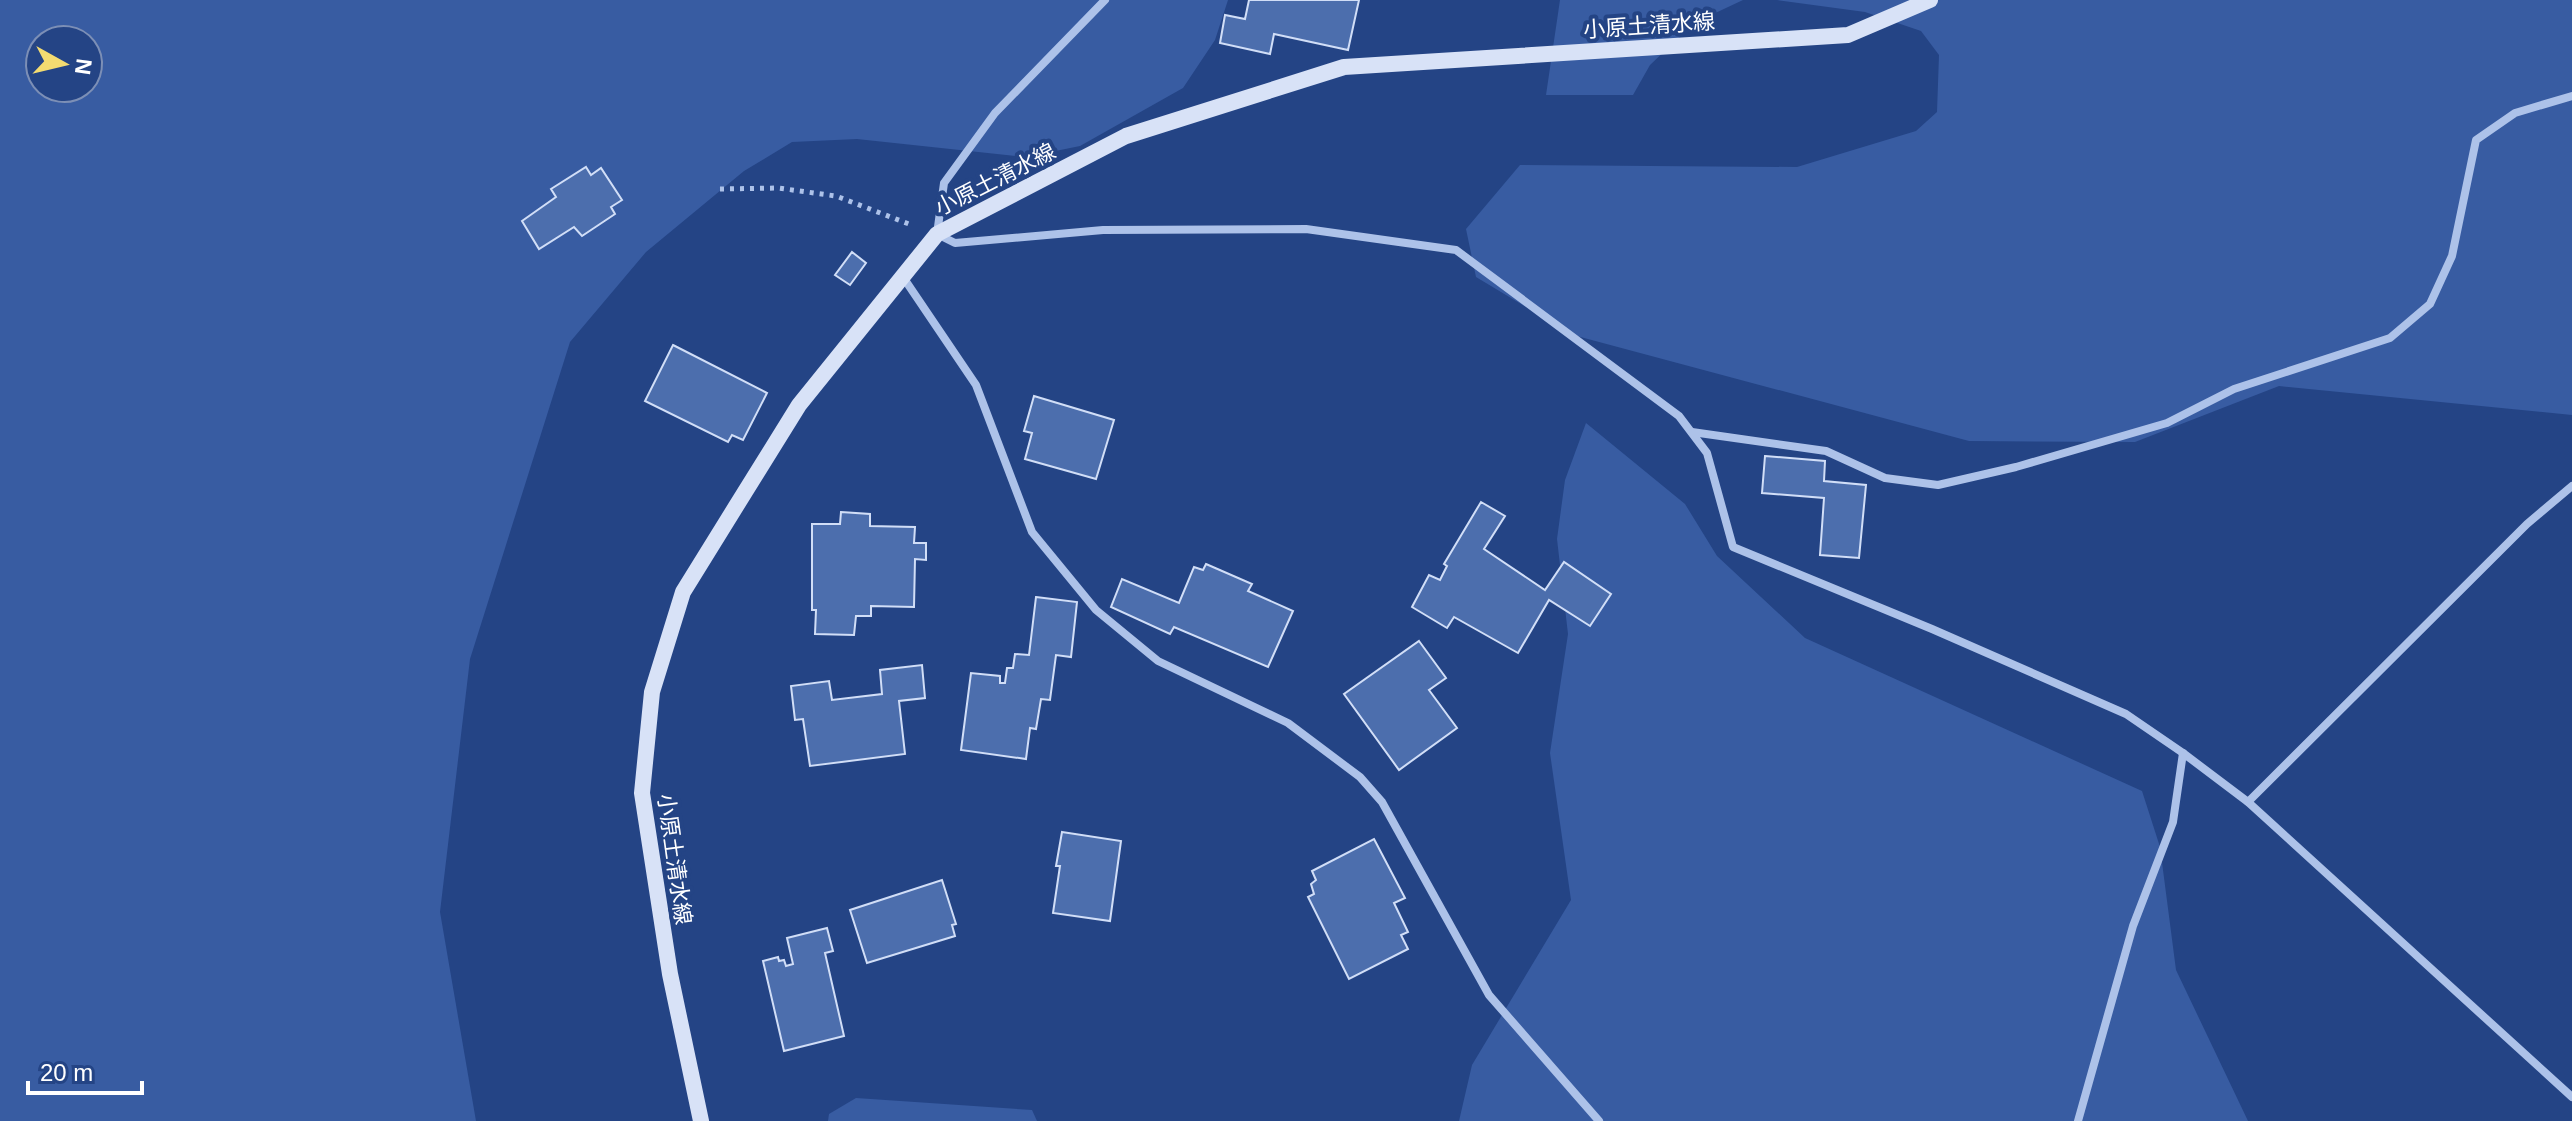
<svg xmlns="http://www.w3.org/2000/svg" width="2572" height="1121" viewBox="0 0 2572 1121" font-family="Arial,'Noto Sans JP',sans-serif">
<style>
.green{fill:#385ca2;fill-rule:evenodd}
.building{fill:#4c6ead;stroke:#d1def7;stroke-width:2}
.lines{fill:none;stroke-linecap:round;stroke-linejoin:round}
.path{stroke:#adc2e9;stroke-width:5;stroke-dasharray:4 6;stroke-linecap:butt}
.street{stroke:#adc2e9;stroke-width:8}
.secondary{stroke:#d8e2f7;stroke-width:16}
.labels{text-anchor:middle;stroke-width:8;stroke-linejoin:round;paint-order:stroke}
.street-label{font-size:22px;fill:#fff;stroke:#244485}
</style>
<rect width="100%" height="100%" fill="#244485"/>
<!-- green -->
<g class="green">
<path d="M0 0H1228L1215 40 1183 88 1080 146 1026 157 857 139 792 142 744 171 646 252 570 342 470 659 440 912 476 1121H0ZM40 40H88V88H40Z"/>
<polygon points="1560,0 1743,0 1694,23 1650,65 1633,95 1546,95"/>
<polygon points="1777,0 2572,0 2572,415 2279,386 2135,442 1969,441 1573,335 1476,277 1466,229 1520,165 1797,167 1916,131 1937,112 1939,55 1921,31 1865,12"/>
<polygon points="1586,423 1685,504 1717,556 1805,638 2142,791 2160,847 2176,970 2248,1121 1459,1121 1472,1065 1571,900 1550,753 1568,634 1557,539 1565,480"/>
<polygon points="856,1098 1032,1110 1037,1121 828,1121 829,1114"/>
</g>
<!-- building -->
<g class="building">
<polygon points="1249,0 1359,0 1348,50 1274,34 1270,54 1220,43 1225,15 1245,19"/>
<polygon points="586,167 591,175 601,168 622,200 611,207 615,214 582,236 574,227 539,249 522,221 556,197 551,189"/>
<polygon points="852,252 866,263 850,285 835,275"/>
<polygon points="673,345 767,393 743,440 732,435 728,442 645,401"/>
<polygon points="1034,396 1114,420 1096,479 1025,459 1032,433 1024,431"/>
<polygon points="1765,456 1825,461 1824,481 1866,485 1859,558 1820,555 1824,498 1762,493"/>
<polygon points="1481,502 1505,516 1484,549 1545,590 1564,562 1611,594 1590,626 1549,600 1518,653 1454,617 1447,628 1412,607 1429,575 1440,580 1447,566 1444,564"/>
<polygon points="841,512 870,514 870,526 915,527 914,543 926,543 926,560 915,559 914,607 871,606 871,616 856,616 854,635 815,634 816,610 812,610 812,524 840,524"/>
<polygon points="1206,564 1252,584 1248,591 1293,611 1268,667 1174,627 1170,634 1111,607 1122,579 1179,603 1194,567 1203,570"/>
<polygon points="1036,597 1077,602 1071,657 1056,655 1050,700 1041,699 1036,729 1030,728 1026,759 961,750 971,673 1000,676 1000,683 1005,683 1007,668 1013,668 1015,654 1029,655"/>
<polygon points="1419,641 1446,678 1429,690 1457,728 1399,770 1344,694"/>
<polygon points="922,665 925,698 899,701 905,754 810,766 803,719 795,720 791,686 829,681 832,700 882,694 880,670"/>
<polygon points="1062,832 1121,841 1110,921 1053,913 1060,866 1056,866"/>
<polygon points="1374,839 1405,898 1394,903 1408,932 1401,935 1408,949 1349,979 1308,897 1314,894 1311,884 1316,880 1312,871"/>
<polygon points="942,880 956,924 952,925 955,936 867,963 850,910"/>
<polygon points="827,928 833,951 825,953 844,1036 784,1051 763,961 778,957 779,961 784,960 786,966 793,964 787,938"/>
</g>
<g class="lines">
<!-- path -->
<polyline class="path" points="720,189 778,188 836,196 909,224"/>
<!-- street -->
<g class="street">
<polyline points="1105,0 995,113 944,183 937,234 955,243 1103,230 1306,229 1456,250 1679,416 1707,453 1733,547 1932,629 2126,714 2183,753 2248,802 2572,1097"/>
<polyline points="903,277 976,385 1032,532 1096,610 1158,661 1288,723 1360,777 1382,802 1489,995 1599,1121"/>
<polyline points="1692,432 1826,451 1885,478 1938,485 2016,467 2167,423 2234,389 2390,338 2430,304 2452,256 2476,140 2515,113 2572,96"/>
<polyline points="2248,802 2527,524 2572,486"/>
<polyline points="2078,1121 2133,926 2173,822 2183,753"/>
</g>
<!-- secondary -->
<polyline class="secondary" points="701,1121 670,974 642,793 652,692 683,592 735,508 799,405 937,234 1126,136 1344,67 1848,35 1930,0"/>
</g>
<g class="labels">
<!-- street labels -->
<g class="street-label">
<text transform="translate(1649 25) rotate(-4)" y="8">小原土清水線</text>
<text transform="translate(995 179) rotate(-27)" y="8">小原土清水線</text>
<text transform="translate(675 859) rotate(82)" y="8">小原土清水線</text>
</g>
</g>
<!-- north arrow -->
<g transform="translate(64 64) rotate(98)"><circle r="38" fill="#244485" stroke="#7c8fb6" stroke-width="2"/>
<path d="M0-6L14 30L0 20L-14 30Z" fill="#f3db71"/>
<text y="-12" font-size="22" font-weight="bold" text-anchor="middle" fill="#ffffff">N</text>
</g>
<!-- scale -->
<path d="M28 1081v12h114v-12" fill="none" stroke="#ffffff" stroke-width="4"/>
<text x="40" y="1081" font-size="24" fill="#ffffff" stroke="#244485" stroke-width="6" paint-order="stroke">20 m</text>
</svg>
